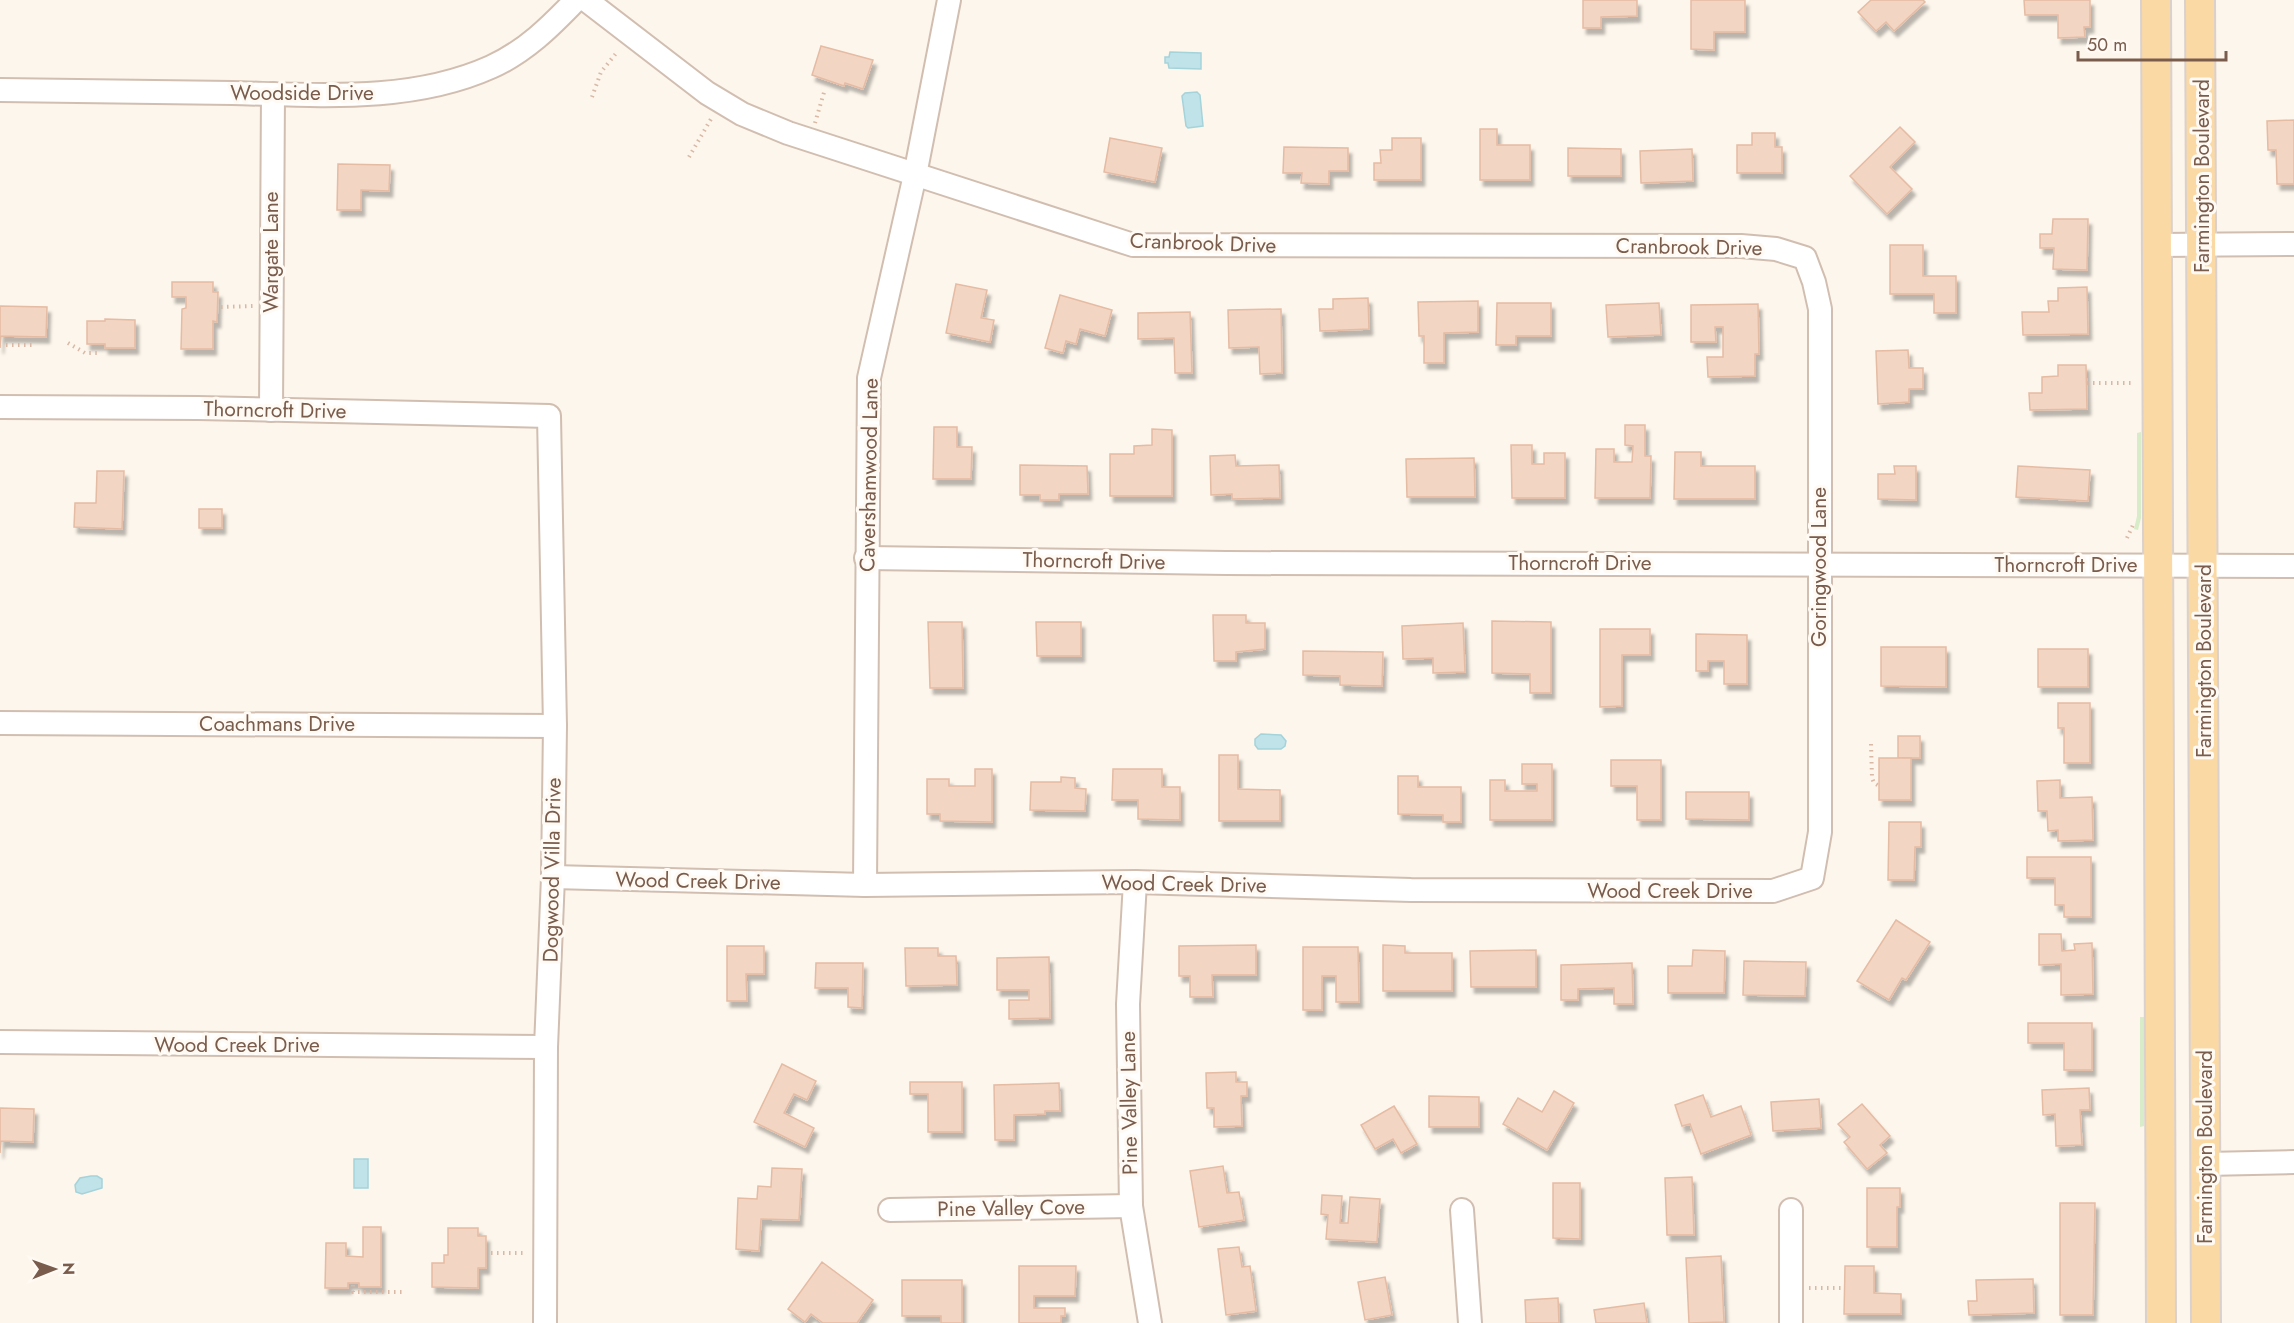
<svg xmlns="http://www.w3.org/2000/svg" width="2294" height="1323" viewBox="0 0 2294 1323" font-family="Jost,sans-serif">
<style>
.green{fill:#d8ecc9}
.water{fill:#bfe3e8;stroke:#a5d3da;stroke-width:1.5}
.building{fill:#f3d5c3;stroke:#e6bba3;stroke-width:1.5;filter:url(#shadow)}
.lines{fill:none;stroke-linecap:round;stroke-linejoin:round}
.minor-casing{stroke:#d1beb0;stroke-width:26}
.major-casing{stroke:#dad1cd;stroke-width:32}
.path{stroke:#d9b8a5;stroke-width:4;stroke-dasharray:1.5 4.5;stroke-linecap:butt}
.minor{stroke:#fff;stroke-width:22}
.major{stroke:#fbd9a5;stroke-width:28}
.labels{text-anchor:middle;stroke-width:6;stroke-linejoin:round;paint-order:stroke}
.street-label{font-size:21px;fill:#7a5c4d;stroke:#fffaf3}
</style>
<defs>
<filter id="shadow"><feDropShadow dx="3.5" dy="6" stdDeviation="1.5" flood-color="#0004"/></filter>
</defs>
<rect width="100%" height="100%" fill="#fdf6ec"/>
<!-- green -->
<g class="green">
<polygon points="2141,432 2141,518 2138,530 2134,529 2137,516 2137,433"/>
<polygon points="2140,1017 2144,1017 2144,1126 2140,1127"/>
</g>
<!-- water -->
<g class="water">
<polygon points="1170,52 1201,53 1201,69 1169,68 1168,63 1165,63 1165,57 1169,57"/>
<polygon points="1197,92 1200,95 1203,126 1188,128 1186,126 1182,96 1185,93"/>
<polygon points="1261,734 1281,735 1286,741 1285,746 1281,749 1258,749 1255,745 1255,739"/>
<rect x="354" y="1159" width="14" height="29"/>
<polygon points="91,1176 97,1176 102,1179 102,1188 82,1194 76,1192 75,1185 80,1178"/>
</g>
<!-- building -->
<g class="building">
<polygon points="1583,0 1637,0 1637,16 1601,17 1601,28 1583,28"/>
<polygon points="1691,0 1745,0 1745,32 1714,32 1714,50 1691,49"/>
<polygon points="1871,0 1923,0 1925,2 1894,31 1886,22 1876,31 1858,12"/>
<polygon points="2024,0 2090,0 2090,27 2084,27 2085,37 2058,38 2058,15 2025,15"/>
<polygon points="821,46 873,60 863,89 845,83 844,86 812,75"/>
<polygon points="2294,120 2294,184 2277,184 2276,150 2268,150 2267,121"/>
<polygon points="1900,127 1915,142 1890,167 1912,189 1887,214 1850,176"/>
<polygon points="1480,129 1497,129 1497,145 1530,145 1530,180 1480,180"/>
<polygon points="1752,133 1775,133 1775,147 1782,147 1782,173 1737,173 1737,145 1752,145"/>
<polygon points="1110,138 1162,148 1155,182 1104,172"/>
<polygon points="1392,138 1421,138 1421,180 1374,180 1374,163 1381,163 1380,150 1392,150"/>
<polygon points="1284,147 1348,148 1348,171 1329,171 1329,184 1301,183 1302,173 1283,173"/>
<polygon points="1568,148 1621,149 1621,176 1568,176"/>
<polygon points="1692,149 1693,181 1641,183 1640,151"/>
<polygon points="338,164 390,165 389,191 361,190 361,210 337,210"/>
<polygon points="2053,219 2088,219 2087,270 2053,269 2054,248 2040,248 2040,234 2052,234"/>
<polygon points="1890,245 1923,245 1923,276 1956,276 1956,313 1934,313 1934,294 1890,294"/>
<polygon points="172,282 213,282 213,292 218,292 217,322 213,321 213,349 181,349 182,309 186,308 186,297 172,297"/>
<polygon points="956,284 987,290 981,318 994,320 990,342 946,333"/>
<polygon points="2087,287 2088,334 2023,335 2022,312 2049,312 2048,301 2058,301 2058,288"/>
<polygon points="1060,295 1112,310 1105,336 1080,329 1076,344 1066,341 1063,353 1045,348"/>
<polygon points="1368,298 1369,329 1320,331 1319,309 1333,309 1333,299"/>
<polygon points="1478,301 1478,332 1444,333 1444,363 1424,363 1424,336 1419,336 1418,302"/>
<polygon points="1497,303 1551,303 1551,336 1516,336 1516,345 1496,345"/>
<polygon points="1659,303 1661,335 1608,337 1606,305"/>
<polygon points="1758,304 1759,354 1755,354 1755,376 1708,377 1707,357 1723,357 1723,327 1715,327 1716,342 1691,342 1691,305"/>
<polygon points="0,306 47,307 46,337 1,336 0,348"/>
<polygon points="1281,309 1282,373 1260,374 1259,347 1229,348 1228,310"/>
<polygon points="1190,312 1192,373 1175,373 1174,338 1138,339 1138,313"/>
<polygon points="105,319 135,320 135,348 105,348 105,344 87,344 87,321 105,321"/>
<polygon points="1908,350 1909,368 1923,368 1923,389 1909,389 1909,402 1878,404 1876,351"/>
<polygon points="2058,365 2086,365 2087,409 2030,410 2029,393 2042,393 2042,377 2058,376"/>
<polygon points="1625,425 1645,425 1645,456 1651,456 1650,498 1595,498 1596,449 1614,449 1614,462 1632,462 1633,446 1625,445"/>
<polygon points="934,427 957,427 957,447 972,447 971,479 933,479"/>
<polygon points="1152,429 1172,430 1172,496 1110,496 1110,454 1134,454 1134,446 1152,445"/>
<polygon points="1511,445 1532,445 1532,464 1544,464 1544,453 1565,453 1565,498 1512,498"/>
<polygon points="1675,452 1701,452 1701,466 1755,466 1755,499 1674,499"/>
<polygon points="1235,455 1236,466 1279,465 1280,498 1232,499 1232,494 1211,495 1210,456"/>
<polygon points="1474,458 1475,497 1407,497 1406,459"/>
<polygon points="1020,465 1087,466 1088,494 1059,494 1059,500 1040,500 1040,495 1020,495"/>
<polygon points="1894,466 1916,466 1916,500 1878,499 1878,474 1895,474"/>
<polygon points="2018,466 2090,470 2088,501 2016,497"/>
<polygon points="97,471 124,471 122,529 74,527 75,503 96,503"/>
<rect x="199" y="509" width="23" height="19"/>
<polygon points="1213,615 1246,615 1246,623 1265,623 1265,649 1236,652 1236,661 1214,661"/>
<polygon points="1492,621 1551,622 1551,693 1530,693 1530,674 1492,673"/>
<polygon points="928,622 962,622 963,688 930,688"/>
<polygon points="1036,622 1081,622 1081,656 1037,656"/>
<polygon points="1463,623 1465,672 1433,673 1433,658 1403,659 1402,626"/>
<polygon points="1600,629 1650,629 1650,655 1622,655 1622,706 1600,707"/>
<polygon points="1696,634 1747,635 1747,684 1724,684 1724,661 1708,661 1708,671 1696,671"/>
<polygon points="1881,647 1946,647 1946,687 1881,686"/>
<rect x="2038" y="649" width="50" height="38"/>
<polygon points="1303,651 1383,652 1382,686 1340,685 1340,676 1303,675"/>
<polygon points="2058,703 2090,703 2090,763 2064,763 2064,728 2058,728"/>
<rect x="1898" y="736" width="22" height="22"/>
<polygon points="1219,755 1238,755 1238,789 1280,790 1280,821 1219,821"/>
<rect x="1879" y="758" width="32" height="42"/>
<polygon points="1611,760 1661,760 1661,820 1637,820 1637,786 1611,786"/>
<polygon points="1522,764 1552,764 1552,820 1490,820 1490,780 1505,780 1505,791 1537,791 1537,784 1522,784"/>
<polygon points="975,769 992,769 992,822 940,821 940,814 927,814 927,779 949,779 949,786 975,786"/>
<polygon points="1113,769 1162,769 1162,787 1180,787 1180,820 1138,819 1138,800 1112,800"/>
<polygon points="1398,776 1418,776 1418,787 1461,787 1461,822 1443,822 1443,815 1398,814"/>
<polygon points="1061,777 1075,778 1075,788 1086,789 1085,811 1030,810 1031,782 1061,782"/>
<polygon points="2060,780 2060,798 2092,797 2093,840 2058,841 2058,830 2048,831 2047,811 2038,811 2037,781"/>
<polygon points="1686,792 1749,792 1749,820 1686,819"/>
<polygon points="1889,822 1921,822 1921,847 1915,847 1914,880 1888,880"/>
<polygon points="2027,857 2091,857 2091,917 2064,917 2064,905 2055,905 2055,878 2027,878"/>
<polygon points="1896,920 1930,942 1906,980 1902,978 1889,1000 1857,981"/>
<polygon points="2039,934 2061,934 2062,951 2075,950 2074,944 2092,943 2093,994 2061,995 2061,964 2039,965"/>
<polygon points="1256,945 1256,975 1212,975 1213,997 1190,997 1190,976 1179,976 1179,946"/>
<polygon points="1383,945 1405,946 1405,953 1452,953 1452,991 1383,991"/>
<polygon points="727,946 764,946 764,974 746,974 747,1001 727,1001"/>
<polygon points="1303,947 1358,947 1359,1002 1336,1002 1336,976 1322,976 1322,1010 1303,1010"/>
<polygon points="905,948 938,948 938,956 956,956 957,985 906,986"/>
<polygon points="1536,950 1536,987 1471,987 1470,951"/>
<polygon points="1693,950 1725,951 1724,993 1668,993 1668,966 1692,966"/>
<polygon points="1049,957 1050,1018 1009,1019 1009,1000 1029,1000 1029,990 997,990 997,958"/>
<polygon points="1744,961 1806,962 1805,996 1743,995"/>
<polygon points="816,963 863,963 862,1008 848,1007 848,988 815,988"/>
<polygon points="1632,963 1633,1004 1614,1004 1614,988 1578,989 1578,1000 1561,1000 1561,965"/>
<polygon points="2028,1023 2092,1023 2092,1070 2064,1070 2064,1043 2028,1043"/>
<polygon points="782,1064 816,1081 807,1100 794,1094 784,1113 814,1128 805,1147 754,1122"/>
<polygon points="1236,1072 1236,1082 1247,1082 1247,1096 1241,1096 1242,1126 1214,1127 1214,1108 1207,1108 1206,1073"/>
<polygon points="910,1082 962,1082 962,1132 928,1132 928,1094 910,1094"/>
<polygon points="1059,1083 1060,1111 1045,1111 1045,1114 1014,1115 1014,1140 995,1140 994,1085"/>
<polygon points="2089,1088 2090,1110 2080,1110 2082,1145 2056,1146 2055,1114 2043,1115 2042,1090"/>
<polygon points="1554,1091 1574,1103 1547,1150 1503,1124 1518,1098 1542,1112"/>
<polygon points="1703,1095 1711,1117 1741,1106 1751,1135 1701,1154 1690,1124 1682,1126 1675,1105"/>
<polygon points="1429,1096 1479,1097 1479,1127 1429,1127"/>
<polygon points="1819,1099 1821,1128 1773,1131 1771,1102"/>
<polygon points="1862,1104 1890,1136 1880,1145 1887,1153 1867,1169 1844,1142 1850,1137 1838,1124"/>
<polygon points="1394,1106 1417,1144 1401,1153 1393,1139 1375,1149 1361,1125"/>
<polygon points="0,1108 34,1109 33,1142 1,1141 0,1153"/>
<polygon points="1223,1166 1227,1193 1239,1192 1244,1220 1199,1227 1190,1171"/>
<polygon points="772,1168 802,1169 799,1220 761,1219 759,1251 736,1249 738,1198 757,1199 758,1186 771,1187"/>
<polygon points="1692,1177 1694,1235 1667,1235 1665,1178"/>
<polygon points="1553,1183 1580,1183 1580,1239 1553,1238"/>
<polygon points="1867,1188 1900,1188 1900,1207 1897,1207 1897,1247 1867,1247"/>
<polygon points="1322,1195 1342,1196 1340,1223 1348,1223 1350,1197 1380,1199 1377,1242 1326,1239 1328,1215 1321,1214"/>
<polygon points="2060,1203 2095,1203 2093,1315 2060,1315"/>
<polygon points="363,1227 381,1227 381,1287 359,1287 359,1283 348,1283 348,1288 325,1288 326,1243 346,1243 346,1256 363,1257"/>
<polygon points="448,1228 478,1228 478,1236 486,1236 486,1268 478,1268 478,1288 432,1287 432,1263 444,1263 444,1255 448,1255"/>
<polygon points="1239,1247 1242,1267 1250,1266 1256,1311 1226,1315 1218,1249"/>
<polygon points="1721,1256 1724,1322 1689,1323 1686,1258"/>
<polygon points="822,1262 873,1300 857,1323 823,1323 811,1314 805,1322 788,1309"/>
<polygon points="1019,1266 1076,1266 1075,1296 1034,1296 1034,1308 1065,1308 1065,1316 1061,1316 1061,1323 1019,1323"/>
<polygon points="1845,1266 1874,1266 1874,1293 1901,1294 1901,1314 1844,1314"/>
<polygon points="1385,1277 1392,1315 1365,1320 1358,1282"/>
<polygon points="2033,1279 2034,1313 1969,1315 1968,1301 1977,1301 1976,1280"/>
<polygon points="902,1280 962,1280 962,1323 941,1323 941,1316 902,1316"/>
<polygon points="1558,1298 1559,1323 1526,1323 1525,1300"/>
<polygon points="1644,1303 1647,1323 1596,1323 1594,1310"/>
</g>
<g class="lines">
<defs>
<g id="minor">
<path d="M0 90C77 91 154 92 232 93 318 95 411 103 491 67 525 52 551 26 576 0"/>
<polyline points="2157,245 2294,244"/>
<polyline points="0,407 198,408 549,416 555,726 553,877 546,1047 545,1323"/>
<polyline points="271,410 273,94"/>
<polyline points="866,558 1226,563 2294,566"/>
<polyline points="0,723 555,726"/>
<polyline points="553,877 865,885 1135,882 1411,890 1773,891 1812,878 1820,832 1820,309 1814,282 1805,258 1776,249 1741,246 1133,245 788,133 742,114 707,93 586,0"/>
<polyline points="1135,882 1128,1004 1131,1206 1150,1323"/>
<polyline points="865,885 869,378 915,175 949,0"/>
<polyline points="0,1042 546,1047"/>
<polyline points="2206,1164 2294,1162"/>
<polyline points="890,1210 1131,1206"/>
<polyline points="1462,1210 1470,1323"/>
<polyline points="1791,1323 1791,1210"/>
</g>
<g id="major">
<polyline points="2156,0 2161,1323"/>
<polyline points="2200,0 2206,1323"/>
</g>
</defs>
<!-- minor casing -->
<use href="#minor" class="minor-casing"/>
<!-- major casing -->
<use href="#major" class="major-casing"/>
<!-- path -->
<g class="path">
<polyline points="592,97 601,72 618,51"/>
<polyline points="815,123 825,89"/>
<polyline points="689,157 711,119"/>
<polyline points="221,307 253,306"/>
<polyline points="68,343 85,353 99,353"/>
<polyline points="6,345 36,345"/>
<polyline points="2087,383 2134,383"/>
<polyline points="2127,538 2133,525"/>
<polyline points="1871,744 1872,778 1874,783 1879,786"/>
<polyline points="491,1253 526,1253"/>
<polyline points="353,1285 353,1292 402,1292"/>
<polyline points="1809,1288 1845,1288"/>
</g>
<!-- minor -->
<use href="#minor" class="minor"/>
<!-- major -->
<use href="#major" class="major"/>
</g>
<g class="labels">
<!-- street labels -->
<g class="street-label">
<text x="302" y="100">Woodside Drive</text>
<text transform="translate(2202 176) rotate(-90)" y="7">Farmington Boulevard</text>
<text transform="translate(1203 243) rotate(2)" y="7">Cranbrook Drive</text>
<text transform="translate(1689 247) rotate(1)" y="7">Cranbrook Drive</text>
<text transform="translate(271 252) rotate(-90)" y="7">Wargate Lane</text>
<text transform="translate(275 410) rotate(1)" y="7">Thorncroft Drive</text>
<text transform="translate(869 475) rotate(-89)" y="7">Cavershamwood Lane</text>
<text transform="translate(1094 561) rotate(1)" y="7">Thorncroft Drive</text>
<text x="1580" y="570">Thorncroft Drive</text>
<text x="2066" y="572">Thorncroft Drive</text>
<text transform="translate(1819 567) rotate(-90)" y="7">Goringwood Lane</text>
<text transform="translate(2204 661) rotate(-90)" y="7">Farmington Boulevard</text>
<text x="277" y="731">Coachmans Drive</text>
<text transform="translate(552 870) rotate(-89)" y="7">Dogwood Villa Drive</text>
<text transform="translate(698 881) rotate(1)" y="7">Wood Creek Drive</text>
<text transform="translate(1184 884) rotate(1)" y="7">Wood Creek Drive</text>
<text x="1670" y="898">Wood Creek Drive</text>
<text x="237" y="1052">Wood Creek Drive</text>
<text transform="translate(1129 1103) rotate(-91)" y="7">Pine Valley Lane</text>
<text transform="translate(2205 1147) rotate(-90)" y="7">Farmington Boulevard</text>
<text transform="translate(1011 1208) rotate(-1)" y="7">Pine Valley Cove</text>
</g>
</g>
<!-- north arrow -->
<g transform="translate(54 1269) rotate(89)" stroke="#fffaf3" stroke-width="4.5" paint-order="stroke">
<path d="M0-4.5L10 22L0 15L-10 22Z" fill="#7a5c4d"/>
<text y="-9" font-size="16" font-weight="bold" text-anchor="middle" fill="#7a5c4d">N</text>
</g>
<!-- scale -->
<path d="M2078 51v9h148v-9" fill="none" stroke="#7a5c4d" stroke-width="3"/>
<text x="2087" y="51" font-size="18" fill="#7a5c4d" stroke="#fffaf3" stroke-width="4.5" paint-order="stroke">50 m</text>
</svg>
